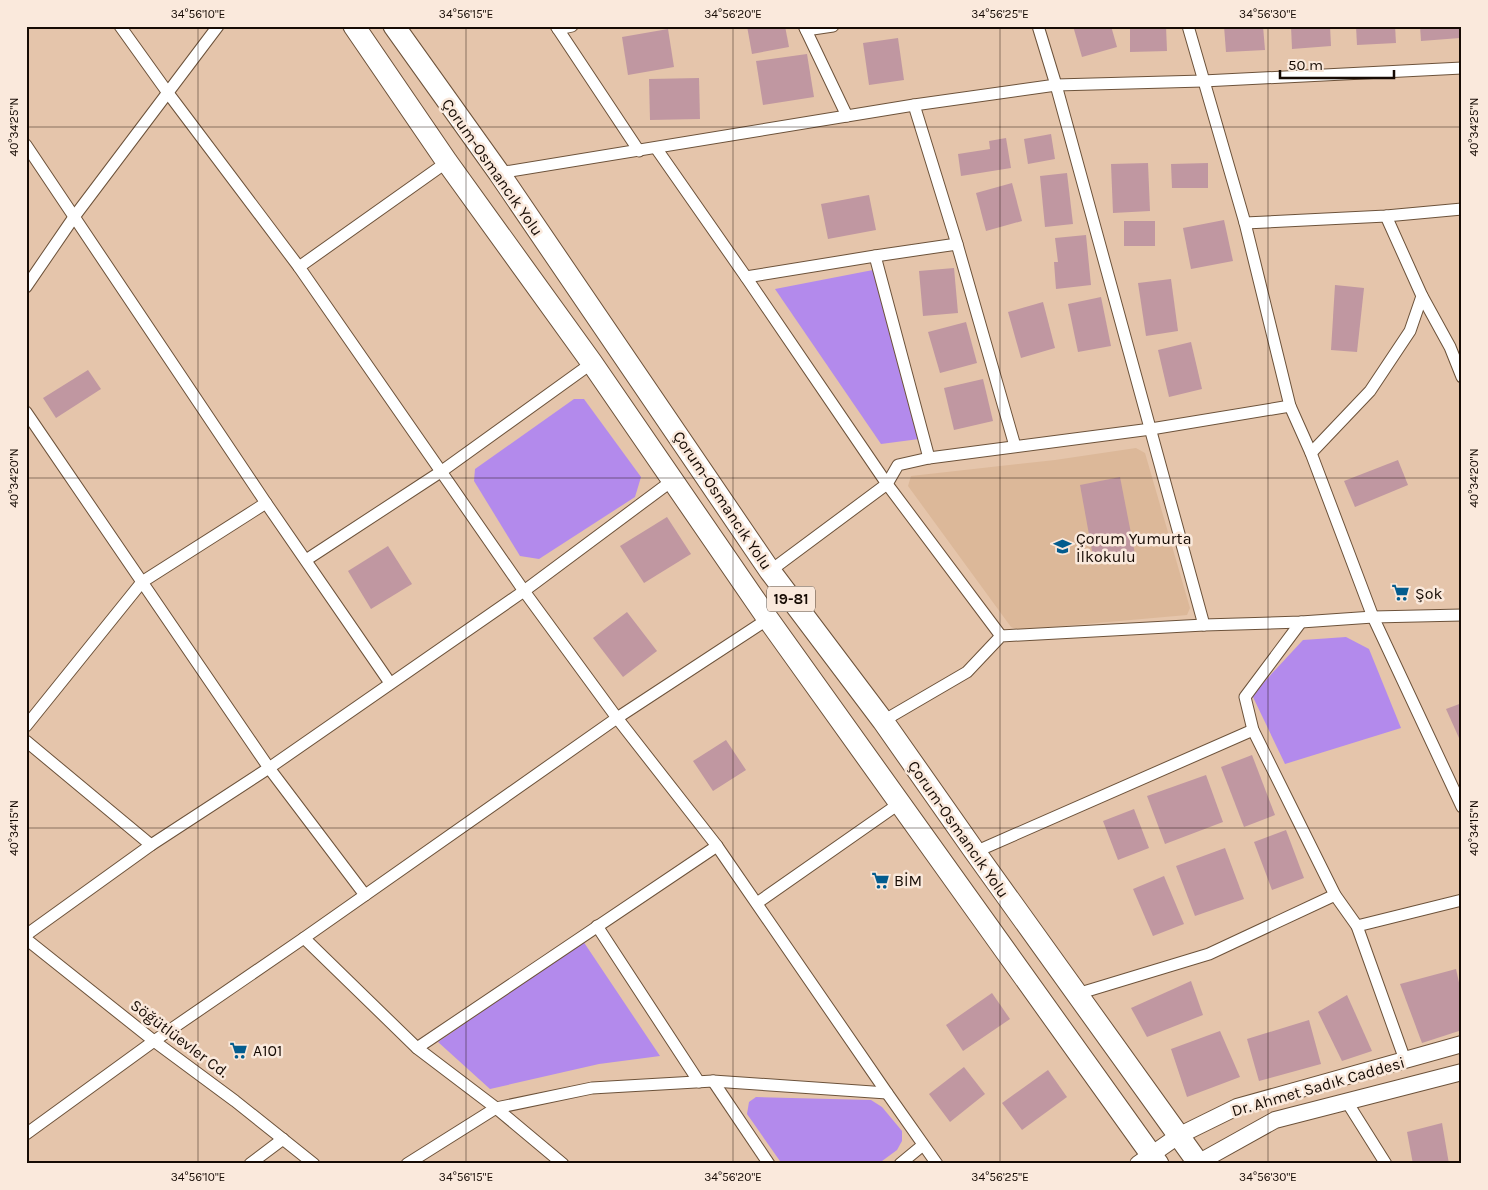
<svg xmlns="http://www.w3.org/2000/svg" width="1488" height="1190" viewBox="0 0 1488 1190" font-family="Karla,sans-serif">
<style>
.built{fill:#dcb899}
.green{fill:#b38aec}
.building{fill:#c097a1}
.lines{fill:none;stroke-linecap:round;stroke-linejoin:round}
.street-casing{stroke:#6c523a;stroke-width:13}
.secondary-casing{stroke:#6c523a;stroke-width:18}
.highway-casing{stroke:#6c523a;stroke-width:23}
.street{stroke:#fff;stroke-width:11}
.secondary{stroke:#fff;stroke-width:16}
.highway{stroke:#fff;stroke-width:21}
.ticks{fill:none;stroke:#160b04;stroke-width:1;stroke-opacity:0.45}
.labels{text-anchor:middle;stroke-width:5;stroke-linejoin:round;paint-order:stroke}
.shield{fill:#fae9dc;stroke:#5a4e45;stroke-width:1}
.shield-label{font-size:15px;font-weight:bold;fill:#160b04}
.street-label{font-size:16px;fill:#160b04;stroke:#fae9dc}
.poi-label{font-size:16px;fill:#160b04;stroke:#fae9dc;text-anchor:start}
.neatline{fill:none;stroke:#160b04;stroke-width:2}
.ticks-label{font-size:12px;text-anchor:middle;fill:#160b04}
</style>
<rect width="100%" height="100%" fill="#e5c5ab"/>
<!-- built -->
<polygon class="built" points="1136,448 1145,453 1190,608 1187,615 1018,630 1011,627 908,486 911,476 1055,460"/>
<!-- green -->
<g class="green">
<polygon points="873,270 919,439 881,444 775,289"/>
<polygon points="574,399 584,399 641,477 635,497 539,559 520,556 474,481 475,469"/>
<polygon points="1346,637 1369,649 1401,728 1285,764 1252,695 1303,640"/>
<polygon points="583,941 660,1056 599,1064 490,1089 438,1042"/>
<polygon points="756,1097 871,1100 882,1107 902,1131 902,1141 897,1150 878,1164 782,1164 747,1114 749,1102"/>
</g>
<!-- building -->
<g class="building">
<polygon points="747,26 785,26 789,47 752,54"/>
<polygon points="1073,26 1111,26 1117,47 1082,57"/>
<polygon points="1130,26 1166,26 1167,51 1130,52"/>
<polygon points="1224,26 1263,26 1265,50 1226,52"/>
<polygon points="1291,26 1330,26 1331,46 1292,49"/>
<polygon points="1356,26 1395,26 1396,43 1357,45"/>
<polygon points="1420,26 1459,26 1460,38 1421,41"/>
<polygon points="668,29 674,67 628,75 622,37"/>
<polygon points="898,38 904,80 869,85 863,43"/>
<polygon points="807,54 814,97 763,105 756,61"/>
<polygon points="699,78 700,119 650,120 649,79"/>
<polygon points="1051,134 1055,159 1028,164 1024,139"/>
<polygon points="1006,138 1011,168 961,176 958,154 990,149 989,141"/>
<polygon points="1148,163 1150,211 1113,213 1111,164"/>
<polygon points="1208,163 1208,188 1172,188 1171,164"/>
<polygon points="1067,173 1073,224 1045,227 1040,176"/>
<polygon points="1012,183 1022,221 986,231 976,193"/>
<polygon points="869,195 876,230 828,239 821,204"/>
<polygon points="1224,220 1233,261 1191,269 1183,228"/>
<rect x="1124" y="221" width="31" height="25"/>
<polygon points="1086,235 1091,285 1056,289 1054,262 1058,262 1055,238"/>
<polygon points="954,268 958,313 923,316 919,271"/>
<polygon points="1171,279 1178,331 1146,336 1138,283"/>
<polygon points="1335,285 1364,288 1357,352 1331,350"/>
<polygon points="1101,297 1111,346 1078,352 1068,304"/>
<polygon points="1043,302 1055,348 1021,358 1008,312"/>
<polygon points="966,322 977,363 940,373 928,332"/>
<polygon points="1191,342 1202,389 1169,397 1158,350"/>
<polygon points="88,370 101,389 56,418 43,398"/>
<polygon points="983,379 993,421 954,430 944,388"/>
<polygon points="1398,460 1408,485 1355,507 1344,481"/>
<polygon points="1120,477 1135,554 1094,562 1080,485"/>
<polygon points="667,517 691,554 644,583 620,546"/>
<polygon points="388,546 412,584 371,609 348,571"/>
<polygon points="627,612 657,651 623,677 593,638"/>
<polygon points="1462,703 1462,737 1459,738 1446,709"/>
<polygon points="726,740 746,770 713,791 693,761"/>
<polygon points="1252,755 1275,815 1244,827 1221,767"/>
<polygon points="1206,775 1223,822 1165,844 1147,796"/>
<polygon points="1134,809 1149,848 1118,860 1103,821"/>
<polygon points="1286,830 1304,878 1272,890 1254,842"/>
<polygon points="1225,848 1244,899 1195,916 1176,866"/>
<polygon points="1164,876 1184,924 1153,936 1133,889"/>
<polygon points="1456,969 1462,996 1462,1030 1422,1043 1400,984"/>
<polygon points="1191,981 1203,1015 1147,1037 1131,1008"/>
<polygon points="992,993 1010,1019 963,1051 946,1025"/>
<polygon points="1347,995 1372,1051 1342,1061 1318,1012"/>
<polygon points="1309,1020 1321,1064 1259,1081 1247,1039"/>
<polygon points="1220,1031 1240,1077 1187,1097 1171,1049"/>
<polygon points="964,1067 985,1094 950,1122 929,1094"/>
<polygon points="1048,1070 1067,1097 1022,1130 1002,1103"/>
<polygon points="1442,1123 1449,1164 1413,1164 1407,1132"/>
</g>
<g class="lines">
<defs>
<g id="street">
<polyline points="120,26 168,93 299,267 524,591 617,718 717,846 887,1093 937,1164"/>
<polyline points="556,26 639,151"/>
<polyline points="804,26 847,116"/>
<polyline points="1038,26 1056,85 1204,625"/>
<polyline points="1188,26 1245,223 1290,406 1311,453 1373,617 1462,807"/>
<polyline points="558,29 572,26"/>
<polyline points="806,30 833,26"/>
<polyline points="914,105 957,244 1015,446"/>
<polyline points="26,145 266,503 390,683"/>
<polyline points="656,148 746,277 887,484 1001,636"/>
<polyline points="499,173 914,105 1056,85 1203,81 1462,68"/>
<polyline points="1386,216 1422,296 1450,347 1462,377"/>
<polyline points="1245,223 1386,216 1462,209"/>
<polyline points="875,256 929,458"/>
<polyline points="299,267 447,162"/>
<polyline points="746,277 875,256 957,244"/>
<polyline points="26,287 74,217 218,26"/>
<polyline points="26,412 269,768 365,895"/>
<polyline points="1311,453 1370,391 1410,331 1422,296"/>
<polyline points="306,560 442,471 592,363"/>
<polyline points="770,571 887,484 898,465 929,458 1151,429 1290,406"/>
<polyline points="1301,622 1245,697 1253,730 1335,895 1357,926 1405,1060"/>
<polyline points="883,721 967,672 1001,636 1204,625 1301,622 1373,617 1462,615"/>
<polyline points="26,726 142,582 266,503"/>
<polyline points="26,741 151,845"/>
<polyline points="975,852 1253,730"/>
<polyline points="757,903 900,803"/>
<polyline points="597,926 699,1082"/>
<polyline points="1357,926 1462,900"/>
<polyline points="26,935 151,845 269,768 524,591 673,480"/>
<polyline points="304,938 417,1048 496,1108 563,1164"/>
<polyline points="26,939 154,1041 235,1101 314,1164"/>
<polyline points="1077,994 1209,954 1335,895"/>
<polyline points="417,1048 717,846"/>
<polyline points="713,1081 769,1164"/>
<polyline points="1347,1102 1386,1164"/>
<polyline points="26,1134 154,1041 304,938 617,718 768,619"/>
<polyline points="250,1164 283,1139"/>
<polyline points="407,1164 496,1108 592,1088 713,1081 887,1093"/>
<polyline points="900,1164 923,1145"/>
</g>
<g id="secondary">
<polyline points="1138,1164 1178,1136 1237,1107 1462,1044"/>
<polyline points="1196,1164 1275,1120 1462,1072"/>
</g>
<g id="highway">
<polyline points="354,26 447,162 592,363 768,619 1158,1164"/>
<polyline points="394,26 499,173 770,571 883,721 975,852 1199,1164"/>
</g>
</defs>
<!-- street casing -->
<use href="#street" class="street-casing"/>
<!-- secondary casing -->
<use href="#secondary" class="secondary-casing"/>
<!-- highway casing -->
<use href="#highway" class="highway-casing"/>
<!-- street -->
<use href="#street" class="street"/>
<!-- secondary -->
<use href="#secondary" class="secondary"/>
<!-- highway -->
<use href="#highway" class="highway"/>
</g>
<!-- ticks -->
<path class="ticks" d="M198 26V1164M466 26V1164M733 26V1164M1000 26V1164M1268 26V1164M26 127H1462M26 478H1462M26 828H1462"/>
<!-- icons -->
<defs>
<symbol id="school-bare" viewBox="-9 -9 18 18"><path d="M0-5L7-2L0 1L-7-2ZM-4 1L0 2.5L4 1V4Q0 6-4 4Z" fill="#035c8e" stroke="#fae9dc" stroke-width="2.5" paint-order="stroke"/></symbol>
<symbol id="supermarket-bare" viewBox="-9 -9 18 18"><path d="M-6-5.5h2.5l.6 2H6L4.5 2H-2.5L-4.4-4H-6ZM-1.5 3.2a1.3 1.3 0 1 0 .1 0ZM3 3.2a1.3 1.3 0 1 0 .1 0Z" fill="#035c8e" stroke="#fae9dc" stroke-width="2.5" paint-order="stroke"/></symbol>
</defs>
<g fill-rule="evenodd">
<use href="#school-bare" x="1050" y="534" width="25" height="25"/>
<use href="#supermarket-bare" x="1388" y="580" width="25" height="25"/>
<use href="#supermarket-bare" x="868" y="868" width="25" height="25"/>
<use href="#supermarket-bare" x="226" y="1038" width="25" height="25"/>
</g>
<g class="labels">
<!-- shield labels -->
<rect class="shield" x="767" y="586.5" width="48" height="25" rx="4"/>
<g class="shield-label">
<text x="791" y="604">19-81</text>
</g>
<!-- street labels -->
<g class="street-label">
<text transform="translate(493 167) rotate(55)" y="6">Çorum-Osmancık Yolu</text>
<text transform="translate(723 500) rotate(56)" y="6">Çorum-Osmancık Yolu</text>
<text transform="translate(959 829) rotate(55)" y="6">Çorum-Osmancık Yolu</text>
<text transform="translate(180 1038) rotate(37)" y="6">Söğütlüevler Cd.</text>
<text transform="translate(1318 1086) rotate(-16)" y="6">Dr. Ahmet Sadık Caddesi</text>
</g>
<!-- poi labels -->
<g class="poi-label">
<text x="1076" y="544">Çorum Yumurta<tspan x="1076" dy="18">İlkokulu</tspan></text>
<text x="1415" y="599">Şok</text>
<text x="894" y="886">BİM</text>
<text x="253" y="1056">A101</text>
</g>
</g>
<!-- border -->
<rect width="1488" height="1190" fill="none" stroke="#fae9dc" stroke-width="55"/>
<!-- scale -->
<path d="M1280 70v8h114v-8" fill="none" stroke="#160b04" stroke-width="2.5"/>
<text x="1288" y="70" font-size="15" fill="#160b04" stroke="#fae9dc" stroke-width="4" paint-order="stroke">50 m</text>
<rect x="28" y="28" width="1432" height="1134" class="neatline"/>
<g class="ticks-label">
<text x="198" y="18">34°56'10"E</text>
<text x="466" y="18">34°56'15"E</text>
<text x="733" y="18">34°56'20"E</text>
<text x="1000" y="18">34°56'25"E</text>
<text x="1268" y="18">34°56'30"E</text>
<text transform="translate(14 127) rotate(-90)" y="4">40°34'25"N</text>
<text transform="translate(1474 127) rotate(-90)" y="4">40°34'25"N</text>
<text transform="translate(14 478) rotate(-90)" y="4">40°34'20"N</text>
<text transform="translate(1474 478) rotate(-90)" y="4">40°34'20"N</text>
<text transform="translate(14 828) rotate(-90)" y="4">40°34'15"N</text>
<text transform="translate(1474 828) rotate(-90)" y="4">40°34'15"N</text>
<text x="198" y="1181">34°56'10"E</text>
<text x="466" y="1181">34°56'15"E</text>
<text x="733" y="1181">34°56'20"E</text>
<text x="1000" y="1181">34°56'25"E</text>
<text x="1268" y="1181">34°56'30"E</text>
</g>
</svg>
